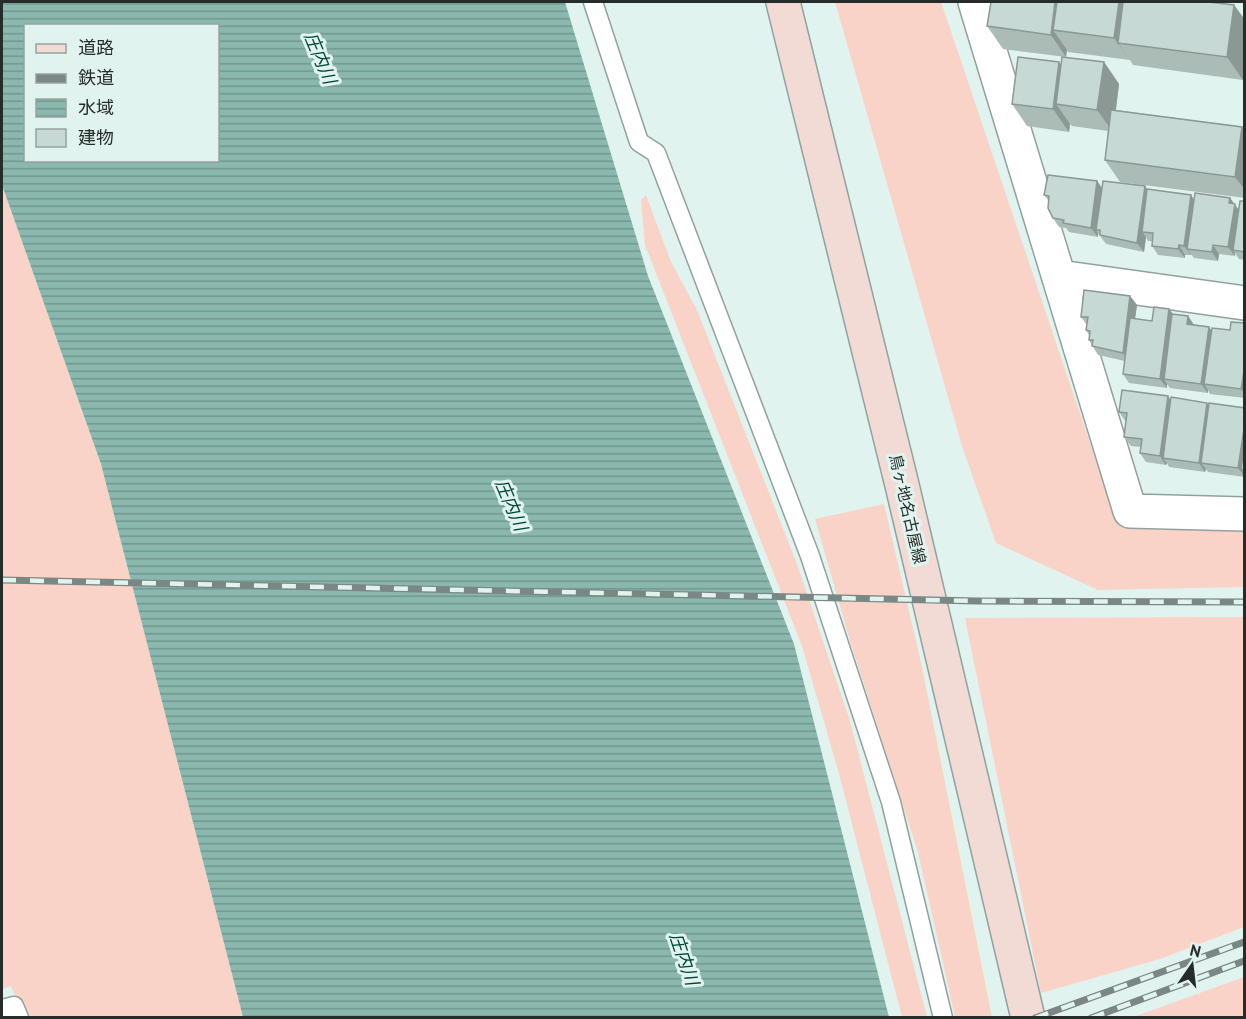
<svg xmlns="http://www.w3.org/2000/svg" width="1246" height="1019" viewBox="0 0 1246 1019" font-family="'PT Sans','Noto Sans JP',sans-serif">
<style>
.grass{fill:#f9d3c7}
.water{fill:url(#water-rules);fill-rule:evenodd}
.lines{fill:none;stroke-linecap:round;stroke-linejoin:round}
.lane-casing{stroke:#91a29e;stroke-width:21}
.street-casing{stroke:#91a29e;stroke-width:36}
.secondary-casing{stroke:#91a29e;stroke-width:36}
.lane{stroke:#fff;stroke-width:18}
.street{stroke:#fff;stroke-width:33}
.secondary{stroke:#f1dbd4;stroke-width:33}
.rail-casing{stroke:#7b8784;stroke-width:7}
.rail{stroke:#e1f3ee;stroke-width:4.5;stroke-dasharray:14;stroke-linecap:butt}
.wall{fill:#abbbb6}
.shaded-wall{fill:#8b9894}
.building{fill:#c7d9d4;stroke:#8b9894;stroke-width:1.5}
.labels{text-anchor:middle;stroke-width:6;stroke-linejoin:round;paint-order:stroke}
.street-label{font-size:16px;fill:#252c2a;stroke:#e1f3ee}
.water-label{font-size:18px;font-style:italic;fill:#00453b;stroke:#e1f3ee}
</style>
<defs>
<pattern id="water-rules" width="6" height="5" patternUnits="userSpaceOnUse" patternTransform="scale(1.5)"><rect width="6" height="5" fill="#8bb8ae"/><path d="M0 2.5h6" fill="none" stroke="#71968e"/></pattern>
</defs>
<rect width="100%" height="100%" fill="#e1f3ee"/>
<!-- grass -->
<g class="grass">
<polygon points="835,2 941,2 1117,523 1244,529 1244,587 1098,590 996,543 962,446"/>
<polygon points="2,185 101,464 243,1017 25,1017 11,986 2,989"/>
<polygon points="646,195 671,262 697,310 797,564 850,721 927,1017 902,1017 838,770 802,646 645,245 641,200"/>
<polygon points="884,504 922,667 992,1017 955,1017 918,852 851,644 815,519"/>
<polygon points="1244,617 1244,927 1160,959 1041,993 965,618"/>
<polygon points="1244,977 1244,1017 1133,1017"/>
</g>
<!-- water -->
<path class="water" d="M2 2H565L648 276 794 644 889 1017H243L101 464 2 185ZM26 26H218V160H26Z"/>
<g class="lines">
<defs>
<g id="lane">
<polyline points="593,2 639,142 656,153 810,556 891,802 943,1018"/>
<polyline points="2,1009 14,1006 19,1018"/>
</g>
<g id="street">
<polyline points="975,2 1130,511 1244,514"/>
<polyline points="1059,277 1244,303"/>
</g>
<polyline id="secondary" points="783,2 902,485 1028,1018"/>
</defs>
<!-- lane casing -->
<use href="#lane" class="lane-casing"/>
<!-- street casing -->
<use href="#street" class="street-casing"/>
<!-- secondary casing -->
<use href="#secondary" class="secondary-casing"/>
<!-- lane -->
<use href="#lane" class="lane"/>
<!-- street -->
<use href="#street" class="street"/>
<!-- secondary -->
<use href="#secondary" class="secondary"/>
<defs>
<g id="rail">
<polyline points="2,580 977,601 1244,602"/>
<polyline points="1035,1018 1244,942"/>
<polyline points="1091,1018 1244,961"/>
</g>
</defs>
<!-- rail casing -->
<use href="#rail" class="rail-casing"/>
<!-- rail -->
<use href="#rail" class="rail"/>
</g>
<!-- wall -->
<g class="wall">
<polygon points="1234,5 1245,20 1245,66 1243,80 1133,65 1130,60 1068,52 1067,50 1066,57 1003,49 987,26"/>
<polygon points="1104,62 1119,84 1116,110 1242,127 1245,131 1245,198 1120,182 1105,160 1108,131 1072,126 1070,124 1069,132 1027,126 1012,104"/>
<polygon points="1097,181 1102,188 1145,186 1147,190 1194,199 1230,198 1238,209 1245,201 1245,260 1239,259 1235,253 1235,256 1219,254 1218,261 1194,258 1191,254 1191,255 1185,255 1185,258 1158,255 1152,246 1152,241 1148,241 1146,237 1144,252 1106,244 1098,233 1098,237 1069,232 1066,228 1059,227 1053,218 1048,200 1044,195"/>
<polygon points="1130,296 1137,305 1135,318 1152,321 1169,309 1173,314 1188,316 1194,325 1211,330 1230,330 1245,323 1245,398 1210,394 1208,390 1208,393 1170,388 1167,384 1167,388 1129,383 1123,374 1125,361 1098,355 1089,340 1089,335 1086,330 1087,325 1081,317"/>
<polygon points="1171,399 1209,405 1245,408 1245,477 1208,472 1206,469 1205,472 1169,467 1167,463 1166,465 1146,462 1140,453 1141,447 1131,446 1124,437 1126,422 1119,412"/>
</g>
<!-- shaded-wall -->
<g class="shaded-wall">
<polygon points="1055,2 1066,2 1053,30 1067,50 1066,57 1051,35"/>
<polygon points="1119,2 1125,2 1118,43 1130,61 1114,38"/>
<polygon points="1234,5 1245,20 1245,66 1243,80 1227,57"/>
<polygon points="1059,62 1075,84 1056,104 1070,124 1069,132 1053,109"/>
<polygon points="1104,62 1119,84 1113,132 1097,110"/>
<polygon points="1242,127 1245,131 1245,190 1235,177"/>
<polygon points="1097,181 1104,191 1096,230 1098,233 1098,237 1091,228"/>
<polygon points="1145,186 1151,195 1142,232 1146,237 1144,252 1137,243"/>
<polygon points="1191,195 1197,204 1187,249 1191,254 1191,255 1184,246"/>
<polygon points="1230,198 1241,213 1233,250 1235,253 1235,256 1228,247"/>
<polygon points="1179,245 1185,255 1185,258 1178,249"/>
<polygon points="1213,245 1219,254 1218,261 1212,252"/>
<polygon points="1130,296 1137,305 1129,362 1123,353"/>
<polygon points="1169,309 1176,318 1164,379 1167,384 1167,388 1160,379"/>
<polygon points="1188,316 1194,325 1187,324"/>
<polygon points="1209,327 1215,336 1204,384 1208,390 1208,393 1201,384"/>
<polygon points="1245,365 1245,390 1243,390 1245,394 1241,389"/>
<polygon points="1168,396 1174,405 1163,458 1167,463 1166,465 1160,456"/>
<polygon points="1207,403 1214,412 1201,463 1206,469 1205,472 1199,463"/>
<polygon points="1245,422 1245,470 1241,469 1245,474 1245,477 1238,468"/>
</g>
<!-- building -->
<g class="building">
<polygon points="991,2 1055,2 1051,35 987,26"/>
<polygon points="1057,2 1119,2 1114,38 1053,30"/>
<polygon points="1123,2 1208,2 1234,5 1227,57 1118,43"/>
<polygon points="1018,57 1059,62 1053,109 1012,104"/>
<polygon points="1062,57 1104,62 1097,110 1056,104"/>
<polygon points="1111,110 1242,127 1235,177 1105,160"/>
<polygon points="1048,175 1097,181 1091,228 1063,223 1064,220 1053,218 1048,208 1049,196 1044,195"/>
<polygon points="1103,181 1145,186 1137,243 1100,235 1100,230 1096,230"/>
<polygon points="1147,189 1191,195 1184,246 1179,245 1178,249 1152,246 1153,233 1142,232"/>
<polygon points="1195,193 1230,198 1229,203 1235,204 1228,247 1213,245 1212,252 1187,249"/>
<polygon points="1240,201 1245,201 1245,252 1233,250"/>
<polygon points="1084,290 1130,296 1123,353 1092,346 1093,340 1089,340 1090,331 1086,330 1088,317 1081,317"/>
<polygon points="1154,307 1169,309 1160,379 1123,374 1130,318 1152,321"/>
<polygon points="1172,314 1188,316 1187,324 1209,327 1201,384 1164,379"/>
<polygon points="1231,322 1245,323 1245,365 1241,389 1204,384 1212,328 1230,330"/>
<polygon points="1245,375 1245,390 1243,390"/>
<polygon points="1122,390 1168,396 1160,456 1140,453 1142,439 1124,437 1127,413 1119,412"/>
<polygon points="1171,397 1207,403 1199,463 1163,458"/>
<polygon points="1209,403 1245,408 1245,422 1238,468 1201,463"/>
<polygon points="1245,443 1245,470 1241,469"/>
</g>
<g class="labels">
<!-- street labels -->
<g class="street-label">
<text transform="translate(908 509) rotate(77)" y="6">鳥ヶ地名古屋線</text>
</g>
<!-- water labels -->
<g class="water-label">
<text transform="translate(320 58) rotate(67)" y="6">庄内川</text>
<text transform="translate(511 505) rotate(67)" y="6">庄内川</text>
<text transform="translate(684 959) rotate(71)" y="6">庄内川</text>
</g>
</g>
<!-- border -->
<rect width="1246" height="1019" fill="none" stroke="#252c2a" stroke-width="6"/>
<!-- legend -->
<rect x="24" y="24" width="195" height="138" fill="#e1f3ee" stroke="#96a3a0" stroke-width="1.5"/>
<rect x="36" y="44" width="30" height="9" fill="#f1dbd4" stroke="#96a3a0" stroke-width="1.5"/>
<text x="78" y="54" font-size="18" fill="#252c2a">道路</text>
<rect x="36" y="74" width="30" height="9" fill="#7b8784" stroke="#96a3a0" stroke-width="1.5"/>
<text x="78" y="84" font-size="18" fill="#252c2a">鉄道</text>
<rect x="36" y="99" width="30" height="18" fill="url(#water-rules)" stroke="#96a3a0" stroke-width="1.5"/>
<text x="78" y="114" font-size="18" fill="#252c2a">水域</text>
<rect x="36" y="129" width="30" height="18" fill="#c7d9d4" stroke="#96a3a0" stroke-width="1.5"/>
<text x="78" y="144" font-size="18" fill="#252c2a">建物</text>
<!-- north arrow -->
<g transform="translate(1192 965) rotate(14)" stroke="#e1f3ee" stroke-width="4.5" paint-order="stroke">
<path d="M0-4.5L10 22L0 15L-10 22Z" fill="#252c2a"/>
<text y="-9" font-size="16" font-weight="bold" text-anchor="middle" fill="#252c2a">N</text>
</g>
</svg>
